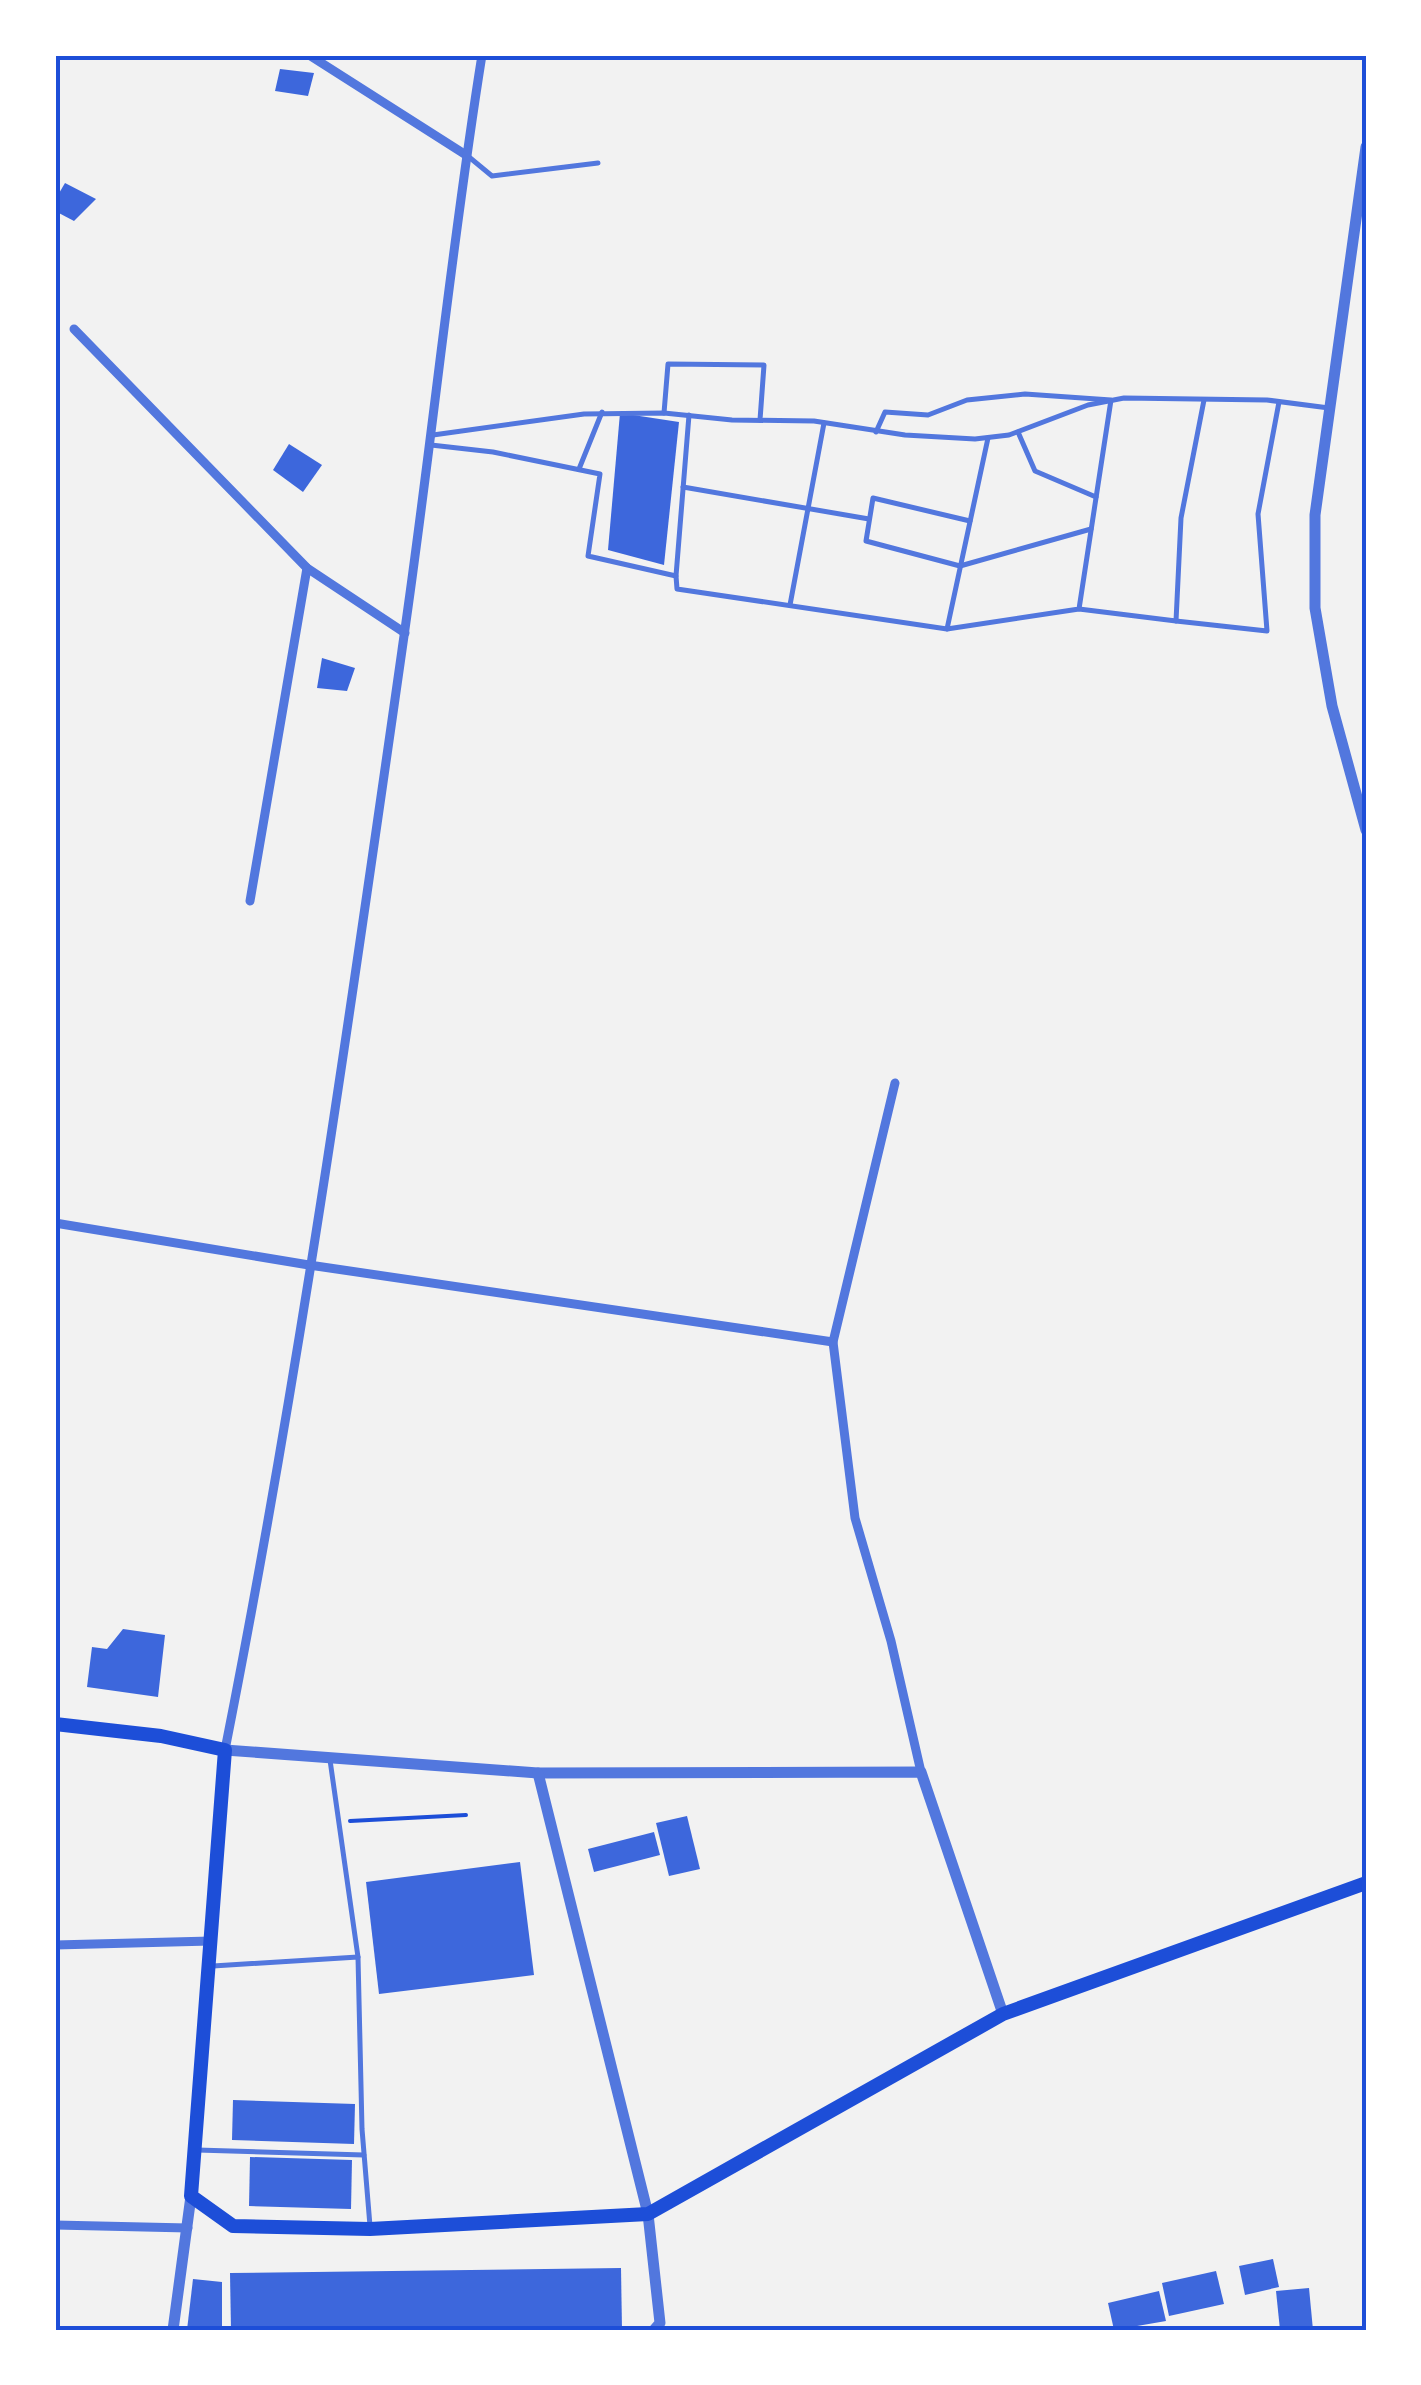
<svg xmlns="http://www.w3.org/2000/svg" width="1421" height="2385" viewBox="0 0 1421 2385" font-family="Merriweather,serif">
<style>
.building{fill:#3d67dc}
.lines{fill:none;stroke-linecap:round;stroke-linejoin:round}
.path{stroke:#1d4ed8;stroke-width:4}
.service{stroke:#5277de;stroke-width:5}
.minor{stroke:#5277de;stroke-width:9}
.tertiary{stroke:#5277de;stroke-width:11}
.primary{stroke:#1d4ed8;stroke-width:14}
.neatline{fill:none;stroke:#1d4ed8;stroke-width:4}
</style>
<rect width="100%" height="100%" fill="#f2f2f2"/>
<!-- building -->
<g class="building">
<polygon points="280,69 314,73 308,96 275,91"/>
<polygon points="65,183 96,199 74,221 55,211 55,200"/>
<polygon points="620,413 679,422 664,565 608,550"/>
<polygon points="289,444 322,465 303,492 273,470"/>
<polygon points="322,658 355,668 347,691 317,688"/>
<polygon points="123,1629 165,1635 158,1697 87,1687 92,1647 107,1649"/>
<polygon points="687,1816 700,1869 669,1876 656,1823"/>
<polygon points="654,1832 660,1855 594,1872 588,1849"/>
<polygon points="520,1862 534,1975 379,1994 366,1882"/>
<polygon points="233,2100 355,2104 354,2144 232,2140"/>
<polygon points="250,2157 352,2160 351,2209 249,2206"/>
<polygon points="1273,2259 1279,2287 1245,2295 1239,2266"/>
<polygon points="621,2268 622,2330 231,2330 230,2273"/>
<polygon points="1216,2271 1224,2304 1169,2316 1162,2283"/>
<polygon points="193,2279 222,2282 222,2330 187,2330"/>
<polygon points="1309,2288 1313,2330 1280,2330 1276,2291"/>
<polygon points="1159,2291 1166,2321 1114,2330 1108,2303"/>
</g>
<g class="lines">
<!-- path -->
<polyline class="path" points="350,1821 466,1815"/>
<!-- service -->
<g class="service">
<polyline points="469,157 492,176 598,163"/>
<polyline points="664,413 668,364 764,365 760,420"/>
<polyline points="876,432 885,412 928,415 967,400 1025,394 1111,400 1079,609 947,629"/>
<polyline points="1018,432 1035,471 1096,497"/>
<polyline points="433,435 584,414 664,413 732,420 814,421 905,435 975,439 1009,435 1088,405 1124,398 1267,400 1329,408"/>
<polyline points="431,445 493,452 600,474 588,556 676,576 689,415"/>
<polyline points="579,469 602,412"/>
<polyline points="683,487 869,519"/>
<polyline points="970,521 873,498 866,541 960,566 1091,529"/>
<polyline points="676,576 677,589 947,629 988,438"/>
<polyline points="790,605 824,423"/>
<polyline points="1079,609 1176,621 1181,518 1204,400"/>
<polyline points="1176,621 1267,631 1258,514 1279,402"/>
<polyline points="330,1760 358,1957"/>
<polyline points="213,1966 358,1957 362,2129 370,2226"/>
<polyline points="197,2150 364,2155"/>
</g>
<!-- minor -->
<g class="minor">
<polyline points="309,55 466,155"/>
<polyline points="74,329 307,568 405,633"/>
<polyline points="250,901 307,568"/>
<polyline points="895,1083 833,1342 855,1518 891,1641 921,1772"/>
<polyline points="55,1223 309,1265 833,1342"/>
<path d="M225 1750C298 1382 351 1008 404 636 432 442 451 248 482 55"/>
<polyline points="55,1945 211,1941"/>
<polyline points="55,2225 188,2228"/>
</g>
<!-- tertiary -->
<g class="tertiary">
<polyline points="1366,147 1315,515 1315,608 1332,706 1366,830"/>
<polyline points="225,1750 538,1773 921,1772 1003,2014"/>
<polyline points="538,1773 648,2214 660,2323 654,2330"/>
<polyline points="173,2330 191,2196"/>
</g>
<!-- primary -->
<polyline class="primary" points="55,1724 161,1736 225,1750 191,2196 233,2226 370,2229 648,2214 1003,2014 1366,1883"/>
</g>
<!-- border -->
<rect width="1421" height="2385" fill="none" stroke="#ffffff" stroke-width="115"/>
<rect x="58" y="58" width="1306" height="2270" class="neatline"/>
</svg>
